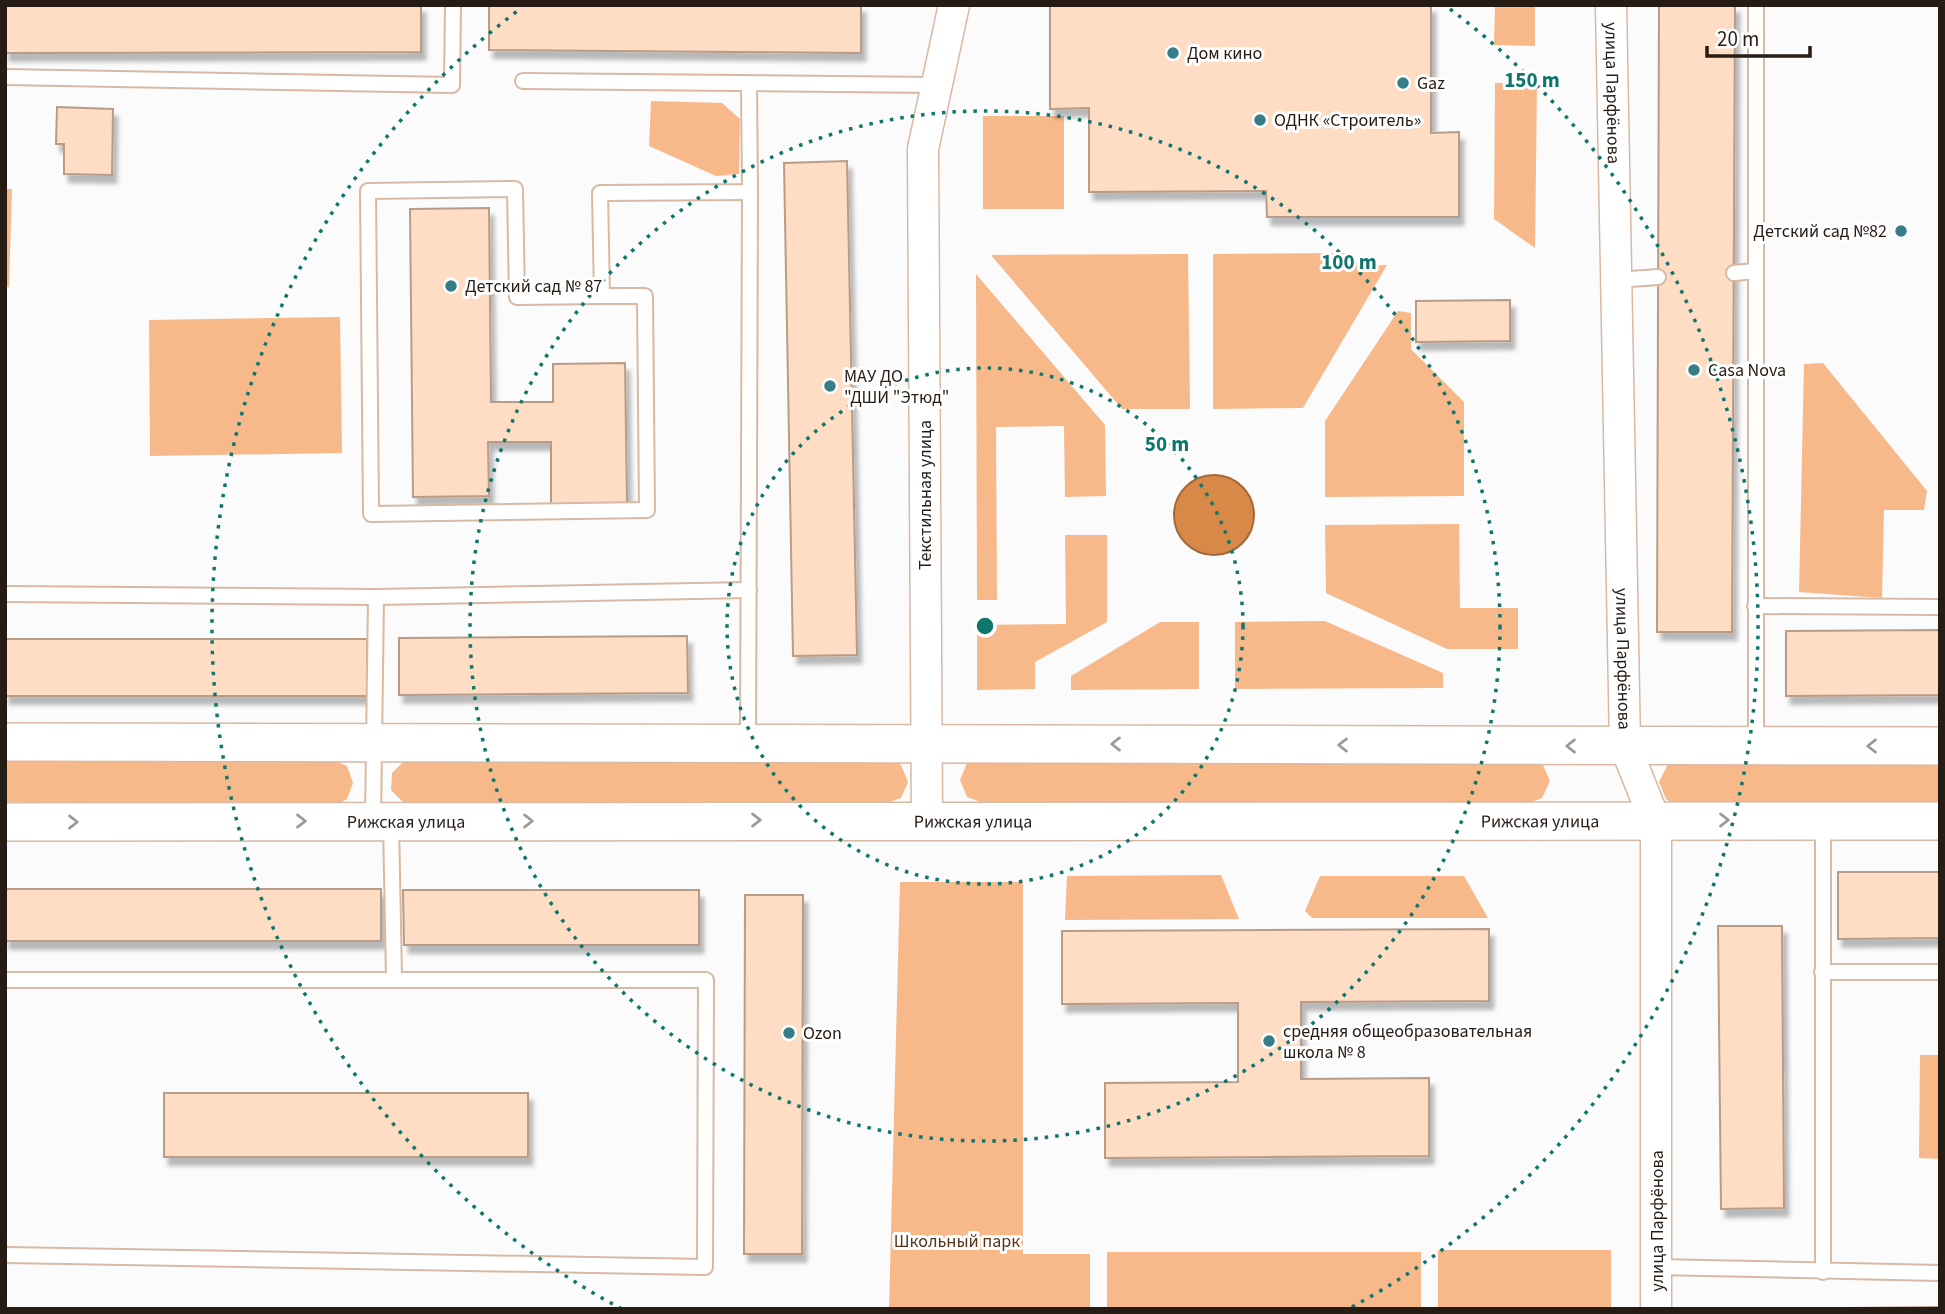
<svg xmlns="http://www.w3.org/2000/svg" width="1945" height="1314" viewBox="0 0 1945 1314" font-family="'Source Sans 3',sans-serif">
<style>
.green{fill:#f7b98a}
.water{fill:#d88948;stroke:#a36838;stroke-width:2}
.building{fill:#ffddc4;stroke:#b99c87;stroke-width:2;filter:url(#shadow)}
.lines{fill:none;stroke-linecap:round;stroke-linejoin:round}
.service-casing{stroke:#d7b9a4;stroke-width:18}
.minor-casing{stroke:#d7b9a4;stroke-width:33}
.tertiary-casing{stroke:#d7b9a4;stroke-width:40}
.service{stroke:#fff;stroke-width:14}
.minor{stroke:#fff;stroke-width:30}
.tertiary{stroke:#fff;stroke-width:37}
.oneway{stroke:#9e9995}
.ring{fill:none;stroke:#0f766e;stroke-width:3.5;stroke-dasharray:3.5 7}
.poi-dot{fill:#367d87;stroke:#fff;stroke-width:2.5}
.labels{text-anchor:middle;stroke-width:6;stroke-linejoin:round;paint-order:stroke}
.poi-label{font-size:18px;fill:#271c14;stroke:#fff;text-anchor:start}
.street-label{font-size:18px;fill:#271c14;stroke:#fff}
.park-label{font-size:18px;fill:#57361b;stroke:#fff}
.centre{fill:#0f766e;stroke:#fff;stroke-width:3.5}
.ring-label{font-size:21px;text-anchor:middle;font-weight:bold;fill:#0f766e;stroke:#fff;stroke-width:6;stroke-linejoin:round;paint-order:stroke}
</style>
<defs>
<filter id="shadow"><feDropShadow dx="4.5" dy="8" stdDeviation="2" flood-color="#0004"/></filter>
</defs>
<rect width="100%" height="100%" fill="#fbfbfb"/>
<!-- green -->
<g class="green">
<polygon points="1495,5 1535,5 1535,46 1494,45"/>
<polygon points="1495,83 1537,83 1535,248 1494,219"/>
<polygon points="651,101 722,103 740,119 739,174 716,176 649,146"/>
<rect x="983" y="116" width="81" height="93"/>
<polygon points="5,189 12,189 9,287 5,287"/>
<polygon points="1347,253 1360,266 1387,265 1303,408 1213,409 1213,254"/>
<polygon points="1188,254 1190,409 1122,409 991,255"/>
<polygon points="976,274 1105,425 1106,496 1065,497 1064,426 996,427 997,600 977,600"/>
<polygon points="1398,311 1411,313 1411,349 1464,402 1464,496 1325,497 1325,421"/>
<polygon points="340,317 342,453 150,456 149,320"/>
<polygon points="1823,363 1927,491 1924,510 1884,510 1882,598 1799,592 1804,364"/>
<polygon points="1459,524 1460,608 1518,608 1518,649 1447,649 1326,593 1325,525"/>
<polygon points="1065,535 1107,535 1107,622 1035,662 1035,689 977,690 977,625 1066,624"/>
<polygon points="1325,621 1443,673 1443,688 1235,689 1235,622"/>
<polygon points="1160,622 1199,622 1199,689 1071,690 1071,676"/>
<polygon points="5,759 330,759 347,766 353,783 347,799 338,804 5,806"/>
<polygon points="975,759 1536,760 1543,765 1550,781 1542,798 1526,804 983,803 967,797 960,780 967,763"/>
<polygon points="405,760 894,760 901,765 908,782 901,798 884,804 413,805 404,803 391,790 392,773"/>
<polygon points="1940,760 1940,806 1673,804 1666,799 1659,782 1667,766 1674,761"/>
<polygon points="1221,875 1239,919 1065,920 1067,876"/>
<polygon points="1320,876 1464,876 1488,918 1312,918 1305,911"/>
<polygon points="900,882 1023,882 1023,1254 1090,1254 1090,1309 889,1309"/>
<polygon points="1920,1055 1940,1055 1940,1159 1919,1158"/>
<rect x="1438" y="1250" width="173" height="59"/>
<rect x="1107" y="1252" width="314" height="57"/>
</g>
<!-- water -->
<circle class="water" cx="1214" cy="515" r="40"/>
<!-- building -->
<g class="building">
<polygon points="5,5 421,5 421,52 5,53"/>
<polygon points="489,5 861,5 861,53 489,50"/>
<polygon points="1050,5 1431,5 1431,133 1459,132 1459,217 1267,217 1266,191 1089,192 1089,108 1050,109"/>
<polygon points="1659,5 1735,5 1732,632 1657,632"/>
<polygon points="57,107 113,109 112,175 64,174 64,144 56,144"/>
<polygon points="847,161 857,655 793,656 784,163"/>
<polygon points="489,208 491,402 553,402 553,364 625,363 627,504 551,505 551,442 488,442 489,496 413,497 410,209"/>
<polygon points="1510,300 1510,341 1416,342 1416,301"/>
<polygon points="1940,630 1940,695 1786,696 1786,631"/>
<polygon points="687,636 688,693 399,695 399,638"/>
<rect x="5" y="639" width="362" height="57"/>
<polygon points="1838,872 1940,872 1940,938 1838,939"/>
<rect x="5" y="889" width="376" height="52"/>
<polygon points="403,890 699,890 699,945 404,945"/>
<polygon points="745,895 803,895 802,1254 744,1254"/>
<polygon points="1718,926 1782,926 1784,1208 1721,1209"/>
<polygon points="1489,929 1489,1001 1301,1002 1301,1079 1429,1078 1429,1156 1105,1158 1105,1083 1238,1082 1238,1003 1062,1004 1062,931"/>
<rect x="164" y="1093" width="364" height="64"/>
<polygon points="1940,1307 1940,1309 1745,1309 1845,1308"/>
</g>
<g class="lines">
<defs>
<g id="service">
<polyline points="5,77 452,85 453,5"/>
<polyline points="523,81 937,85"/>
<polyline points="1734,273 1755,271"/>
<polyline points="1616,280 1658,277"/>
<polyline points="602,296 517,297 515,189 368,191 371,514 647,510 645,296 602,296 600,193 750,192 749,84"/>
<polyline points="5,594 376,597 749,590"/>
<polyline points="1755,606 1940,607"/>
<polyline points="748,743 750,192"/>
<polyline points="1756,745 1756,5"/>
<polyline points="373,820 376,597"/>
<polyline points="391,822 394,978"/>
<polyline points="1823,822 1823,1272"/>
<polyline points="1822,972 1940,972"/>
<polyline points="5,980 706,980 705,1267 5,1255"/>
<polyline points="1656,1267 1940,1273"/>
</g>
<g id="minor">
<path id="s1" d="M1611 5 1625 746 1656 823V1309"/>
<polyline points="927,821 923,149 954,5"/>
</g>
<g id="tertiary">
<polyline points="5,742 1940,746"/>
<path id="s2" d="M5 822 1940 821"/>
</g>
</defs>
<!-- service casing -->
<use href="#service" class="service-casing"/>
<!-- minor casing -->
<use href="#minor" class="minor-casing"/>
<!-- tertiary casing -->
<use href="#tertiary" class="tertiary-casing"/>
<!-- service -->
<use href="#service" class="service"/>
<!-- minor -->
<use href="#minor" class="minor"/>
<!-- tertiary -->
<use href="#tertiary" class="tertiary"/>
</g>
<!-- one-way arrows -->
<defs><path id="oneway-chevron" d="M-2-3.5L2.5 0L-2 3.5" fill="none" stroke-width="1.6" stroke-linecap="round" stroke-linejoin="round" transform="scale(1.75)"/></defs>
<g class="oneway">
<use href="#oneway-chevron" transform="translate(1116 744) rotate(-180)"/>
<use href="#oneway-chevron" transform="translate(1343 745) rotate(-180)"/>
<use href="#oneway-chevron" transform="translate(1571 746) rotate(-180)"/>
<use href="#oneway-chevron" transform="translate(1872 746) rotate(-180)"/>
<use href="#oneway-chevron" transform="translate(756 820)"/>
<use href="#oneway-chevron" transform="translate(1724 820)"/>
<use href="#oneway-chevron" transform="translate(301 821)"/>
<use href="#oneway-chevron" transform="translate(528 821)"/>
<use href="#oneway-chevron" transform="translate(73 822)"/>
</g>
<!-- distance rings -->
<g class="ring">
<circle cx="985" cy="626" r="258"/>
<circle cx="985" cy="626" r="515"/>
<path d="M622 1309A773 773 0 0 1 520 9M1450 9A773 773 0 0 1 1348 1309"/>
</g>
<!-- markers -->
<g class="poi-dot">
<circle cx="1173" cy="53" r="7"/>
<circle cx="1403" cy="83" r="7"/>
<circle cx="1260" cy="120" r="7"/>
<circle cx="1901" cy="231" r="7"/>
<circle cx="451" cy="286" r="7"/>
<circle cx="1694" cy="370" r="7"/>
<circle cx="830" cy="386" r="7"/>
<circle cx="789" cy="1033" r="7"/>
<circle cx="1269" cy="1041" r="7"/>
</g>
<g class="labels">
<!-- poi labels -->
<g class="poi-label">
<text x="1187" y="59">Дом кино</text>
<text x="1417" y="89">Gaz</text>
<text x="1274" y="126">ОДНК «Строитель»</text>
<text x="1887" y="237" text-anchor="end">Детский сад №82</text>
<text x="465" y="292">Детский сад № 87</text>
<text x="1708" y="376">Casa Nova</text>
<text x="844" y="382">МАУ ДО<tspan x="844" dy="21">"ДШИ "Этюд"</tspan></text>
<text x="1283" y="1037">средняя общеобразовательная<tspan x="1283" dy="21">школа № 8</tspan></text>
<text x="803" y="1039">Ozon</text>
</g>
<!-- street labels -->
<g class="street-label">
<text dy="6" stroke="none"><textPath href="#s1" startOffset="88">улица Парфёнова</textPath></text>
<text transform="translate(925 495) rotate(-90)" y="6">Текстильная улица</text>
<text dy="6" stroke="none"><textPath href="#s1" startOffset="654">улица Парфёнова</textPath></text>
<text dy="6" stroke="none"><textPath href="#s2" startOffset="968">Рижская улица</textPath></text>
<text dy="6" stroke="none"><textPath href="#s2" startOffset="401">Рижская улица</textPath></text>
<text dy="6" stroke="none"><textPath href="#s2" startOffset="1535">Рижская улица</textPath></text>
<text transform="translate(1657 1221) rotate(-90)" y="6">улица Парфёнова</text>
</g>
<!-- park labels -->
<g class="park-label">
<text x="957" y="1247">Школьный парк</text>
</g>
</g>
<circle cx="985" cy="626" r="10" class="centre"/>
<g class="ring-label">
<text x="1532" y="87">150 m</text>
<text x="1349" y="269">100 m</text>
<text x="1167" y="451">50 m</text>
</g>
<!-- border -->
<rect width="1945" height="1314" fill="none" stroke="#271c14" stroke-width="14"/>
<!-- scale -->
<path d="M1707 46v10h103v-10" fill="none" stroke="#271c14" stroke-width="3.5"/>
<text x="1717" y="46" font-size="21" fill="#271c14" stroke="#ffffff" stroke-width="5" paint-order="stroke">20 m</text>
</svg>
